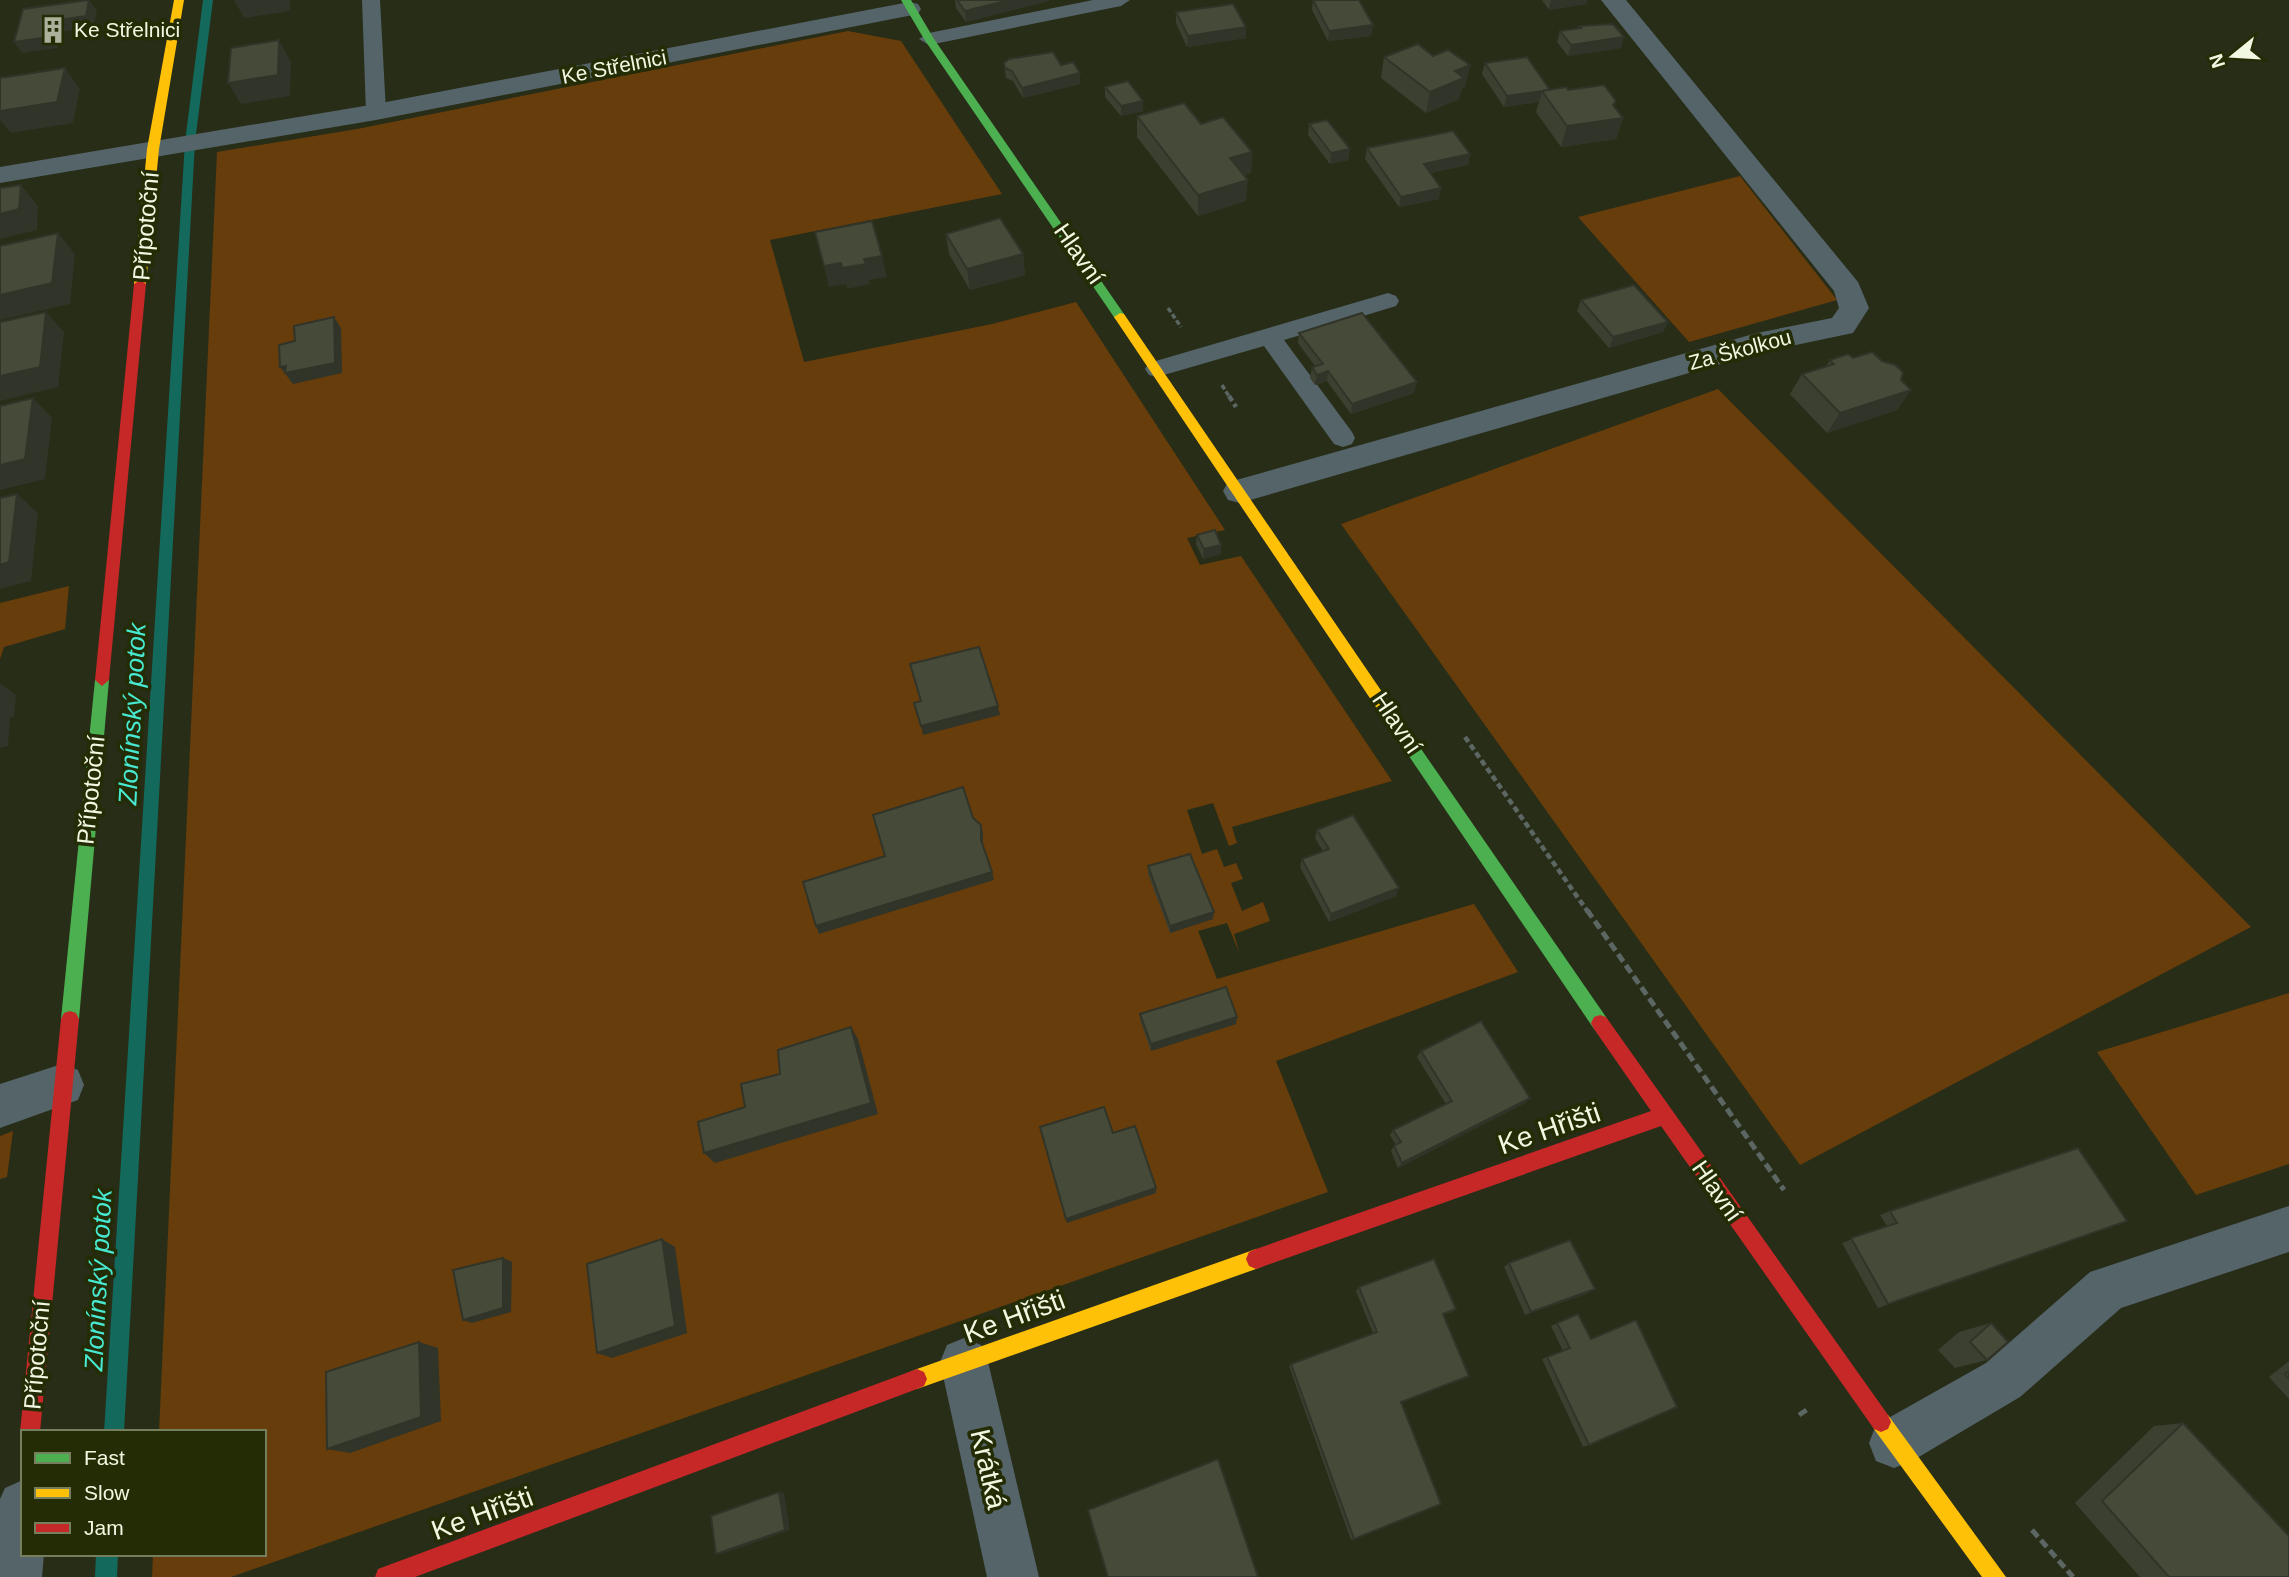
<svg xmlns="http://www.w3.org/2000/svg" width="2289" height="1577" viewBox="0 0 2289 1577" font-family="Arial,sans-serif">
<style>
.green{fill:#673d0b}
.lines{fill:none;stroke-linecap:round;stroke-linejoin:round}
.stream{fill:#13695b;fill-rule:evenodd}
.path-far2{stroke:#5c6764;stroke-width:3.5;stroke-dasharray:5 2.5;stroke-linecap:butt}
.path-far1{stroke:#5c6764;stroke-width:4.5;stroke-dasharray:6 3.5;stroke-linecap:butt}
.path{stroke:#5c6764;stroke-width:5;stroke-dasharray:9 4.5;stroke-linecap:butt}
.lane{fill:#546469;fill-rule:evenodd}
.street{fill:#546469;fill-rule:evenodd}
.fast{fill:#4caf50;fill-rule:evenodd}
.slow{fill:#ffc107;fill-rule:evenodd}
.jam{fill:#c62828;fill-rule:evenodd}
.wall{fill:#3c4031}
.shaded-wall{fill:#313428}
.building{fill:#464a39;stroke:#313428;stroke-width:2}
.labels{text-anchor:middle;stroke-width:7;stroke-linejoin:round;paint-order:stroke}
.far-poi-label{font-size:21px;fill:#f1f8e2;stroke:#232c04;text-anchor:start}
.far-street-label{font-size:21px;fill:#f1f8e2;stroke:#232c04}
.street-label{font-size:24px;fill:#f1f8e2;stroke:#232c04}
.water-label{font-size:26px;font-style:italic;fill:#48e9d2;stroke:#232c04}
.near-street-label{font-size:28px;fill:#f1f8e2;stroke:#232c04}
</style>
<rect width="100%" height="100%" fill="#282d18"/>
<!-- green -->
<g class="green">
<polygon points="848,31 901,41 1002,194 770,240 804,362 992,324 1076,302 1225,530 1187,538 1200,565 1241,556 1392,781 1232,827 1237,843 1229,846 1213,803 1187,810 1202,854 1217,849 1224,867 1236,863 1243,879 1231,883 1242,911 1263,902 1270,921 1234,934 1239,952 1227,923 1198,931 1217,979 1474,904 1518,972 1276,1061 1328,1192 231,1577 152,1577 153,1554 264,1554 264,1432 159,1432 217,152 357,129"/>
<polygon points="1740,176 1837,300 1689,342 1578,217"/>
<polygon points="1718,389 2251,927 1800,1165 1341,524"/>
<polygon points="69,586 65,629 4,647 0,659 0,603"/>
<polygon points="2289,993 2289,1164 2196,1195 2097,1052"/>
<polygon points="13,1131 7,1177 0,1179 0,1136"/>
</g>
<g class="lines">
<!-- stream -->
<g class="stream">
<polygon points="203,0 213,0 195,142 124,1432 104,1432 185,142"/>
<polygon points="96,1554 118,1554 117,1577 95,1577"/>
</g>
<!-- path-far2 -->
<g class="path-far2">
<polyline points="1168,308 1181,327"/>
<polyline points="1222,385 1230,398"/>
</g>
<!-- path-far1 -->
<g class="path-far1">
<polyline points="1229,396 1236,407"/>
<polyline points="1465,737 1588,912"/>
</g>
<!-- path -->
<g class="path">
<polyline points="1587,910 1784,1190"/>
<polyline points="1799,1415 1808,1409"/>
<polyline points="2032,1530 2073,1577"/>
</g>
<!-- lane -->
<g class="lane">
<polygon points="362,0 380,0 386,112 376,118 366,112"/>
<polygon points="1093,0 1130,0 1121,6 929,45 919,39 929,33"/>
<polygon points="1388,293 1396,296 1399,301 1396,306 1284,340 1352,432 1355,438 1352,444 1343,447 1334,444 1264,346 1157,377 1149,375 1145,369 1149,363"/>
</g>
<!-- street -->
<g class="street">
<polygon points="1601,0 1626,0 1858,282 1869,308 1853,333 1758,353 1240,503 1228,500 1223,491 1228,482 1240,479 1757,333 1832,318 1839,308 1834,291"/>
<polygon points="909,2 918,4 921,9 918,14 376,120 0,183 0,167 376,104"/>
<polygon points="62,1064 78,1070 84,1085 78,1100 0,1128 0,1084"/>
<polygon points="2289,1206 2289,1252 2121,1308 2020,1397 1912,1461 1894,1468 1876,1461 1869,1443 1876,1425 1986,1363 2090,1272"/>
<polygon points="964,1338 981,1345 988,1362 1039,1577 987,1577 940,1362 947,1345"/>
<polygon points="23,1480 23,1554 44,1554 42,1577 0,1577 0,1499 5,1488"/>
</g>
<!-- fast -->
<g class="fast">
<polygon points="901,0 911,0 934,39 1124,314 1124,320 1116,320 924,39"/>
<polygon points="102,674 109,680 79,1019 76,1025 70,1027 64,1025 61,1019 95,680"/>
<polygon points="1403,729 1408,730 1606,1017 1609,1023 1606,1029 1600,1031 1594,1029 1398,740 1395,735 1398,730"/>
</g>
<!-- slow -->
<g class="slow">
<polygon points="174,0 184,0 159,149 146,284 140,288 134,284 147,149"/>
<polygon points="1120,313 1124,314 1408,730 1411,735 1408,740 1398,740 1116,320 1114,317"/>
<polygon points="1256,1249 1263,1252 1266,1259 1263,1266 1256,1269 917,1389 910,1386 907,1379 910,1372 917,1369"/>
<polygon points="1881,1412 1888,1415 2006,1577 1982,1577 1874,1429 1871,1422 1874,1415"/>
</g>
<!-- jam -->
<g class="jam">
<polygon points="140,280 146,284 109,680 102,686 95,680 134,284"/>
<polygon points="70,1011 76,1013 79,1019 40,1432 23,1432 23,1439 20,1432 61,1019 64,1013"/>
<polygon points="1600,1015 1606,1017 1888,1415 1891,1422 1888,1429 1881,1432 1874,1429 1661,1126 1256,1269 1249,1266 1246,1259 1249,1252 1256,1249 1651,1111 1594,1029 1591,1023 1594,1017"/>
<polygon points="917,1369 924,1372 927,1379 924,1386 917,1389 415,1577 375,1577 378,1569 386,1566"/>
</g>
</g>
<!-- wall -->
<g class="wall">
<polygon points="955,0 1049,0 1049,1 966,22 956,8"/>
<polygon points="1313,0 1373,25 1371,36 1328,41 1312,10"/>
<polygon points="1542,0 1587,0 1586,4 1549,10"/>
<polygon points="1176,12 1246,38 1187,47 1176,23"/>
<polygon points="1579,26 1621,48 1568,56 1557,42 1560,31 1578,29"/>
<polygon points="1433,56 1470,65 1465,87 1462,88 1459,99 1426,113 1381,78 1384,57"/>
<polygon points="1004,63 1061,65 1080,84 1023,98 1013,81 1006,78"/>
<polygon points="1485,63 1550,90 1568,90 1614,106 1623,118 1616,139 1561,147 1536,112 1539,102 1504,107 1482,74"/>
<polygon points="1105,87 1143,111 1121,116 1105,97"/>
<polygon points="1137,116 1201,124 1252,152 1251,173 1244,175 1246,201 1198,216 1137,137"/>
<polygon points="1309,124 1350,149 1348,160 1330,164 1308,135"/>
<polygon points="1367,148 1470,154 1468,165 1430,173 1439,199 1399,207 1365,159"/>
<polygon points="946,234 1023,254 1025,275 970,290 949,254"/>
<polygon points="1581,300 1668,322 1663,332 1609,348 1577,311"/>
<polygon points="1299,333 1414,393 1351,414 1327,381 1315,385 1310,378 1312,367 1315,366 1298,343"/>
<polygon points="1853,358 1882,361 1911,390 1897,410 1827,433 1790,394 1802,374 1826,366 1830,360"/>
<polygon points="1197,535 1221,554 1203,559 1196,544"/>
<polygon points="1317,830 1396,896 1329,922 1300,867 1302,859 1323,851 1315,838"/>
<polygon points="1148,866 1213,919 1170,933 1148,874"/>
<polygon points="1140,1014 1236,1024 1151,1051 1140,1020"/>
<polygon points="1421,1051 1530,1098 1525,1103 1398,1168 1391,1151 1394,1146 1396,1145 1390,1135 1393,1130 1446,1104 1417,1057"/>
<polygon points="1890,1211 2127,1221 1878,1308 1842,1243 1887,1226 1880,1215"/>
<polygon points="1509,1263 1589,1293 1525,1315 1504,1267"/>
<polygon points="1359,1287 1456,1309 1452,1312 1443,1315 1469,1376 1401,1403 1354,1539 1351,1540 1289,1366 1291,1364 1373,1333 1356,1291"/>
<polygon points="1578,1314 1589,1445 1583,1447 1542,1359 1563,1351 1551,1326"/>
<polygon points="1991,1323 1987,1360 1955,1368 1938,1350 1959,1332"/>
<polygon points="2289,1361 2289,1399 2269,1377"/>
<polygon points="2183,1423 2289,1577 2140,1577 2075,1503 2154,1426"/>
</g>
<!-- shaded-wall -->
<g class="shaded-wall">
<polygon points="89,0 97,11 93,27 61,32 57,48 22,53 14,42"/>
<polygon points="234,0 290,0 290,11 244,18"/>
<polygon points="1010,0 1049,0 1049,1 966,22 965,11"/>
<polygon points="1551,0 1587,0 1586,4 1549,10"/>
<polygon points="1373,25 1371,36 1328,41 1329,31"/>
<polygon points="1246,27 1246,38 1187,47 1188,36"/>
<polygon points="1624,37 1621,48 1568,56 1571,45"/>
<polygon points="279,40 291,62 290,96 241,104 228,83"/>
<polygon points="1470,65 1465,87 1462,88 1459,99 1426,113 1430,92 1455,71"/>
<polygon points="65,68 80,89 73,123 11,133 0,120 0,108"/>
<polygon points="1080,73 1080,84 1023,98 1022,88"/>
<polygon points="1542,91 1539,102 1504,107 1507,96"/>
<polygon points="1143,101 1143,111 1121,116 1121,106"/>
<polygon points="1616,101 1610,120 1623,118 1616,139 1561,147 1567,126 1613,105"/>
<polygon points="1350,149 1348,160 1330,164 1331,153"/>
<polygon points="1252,152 1251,173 1229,179 1230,158"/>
<polygon points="1470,154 1468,165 1422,175 1424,164"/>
<polygon points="1248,180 1246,201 1198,216 1198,195"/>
<polygon points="21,185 38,206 37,230 0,239 0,214"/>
<polygon points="1441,188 1439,199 1399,207 1401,197"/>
<polygon points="58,233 75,254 70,304 0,320 0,295"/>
<polygon points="1023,254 1025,275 970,290 967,269"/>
<polygon points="882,256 887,277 869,280 870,284 847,289 846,284 829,287 824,266"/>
<polygon points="46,312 64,332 58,387 0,401 0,376"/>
<polygon points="334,317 341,328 342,373 293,384 280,367"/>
<polygon points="1668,322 1663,332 1609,348 1613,337"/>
<polygon points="1328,371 1327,381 1315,385 1317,375"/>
<polygon points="1417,382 1414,393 1351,414 1352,404"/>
<polygon points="1911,390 1897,410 1827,433 1840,413"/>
<polygon points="33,398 52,418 45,479 0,490 0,465"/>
<polygon points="17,494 38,513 31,581 0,589 0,565"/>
<polygon points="1221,545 1221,554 1203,559 1204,549"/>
<polygon points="0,683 16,695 14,717 10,718 8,746 0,748"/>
<polygon points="998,706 1000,715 923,735 921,726"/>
<polygon points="981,825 983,833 983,848 981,840"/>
<polygon points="992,872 994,880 819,934 816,926"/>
<polygon points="1399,888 1396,896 1329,922 1331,914"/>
<polygon points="1214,912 1213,919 1170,933 1170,926"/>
<polygon points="1237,1017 1236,1024 1151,1051 1151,1044"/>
<polygon points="851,1027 858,1039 878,1114 715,1163 704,1153"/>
<polygon points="1530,1098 1525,1103 1398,1168 1402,1163"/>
<polygon points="1156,1188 1156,1193 1067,1223 1066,1219"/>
<polygon points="662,1239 675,1247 687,1333 612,1358 597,1353"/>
<polygon points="503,1258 512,1262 511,1312 472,1323 463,1320"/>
<polygon points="1595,1289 1589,1293 1525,1315 1531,1312"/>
<polygon points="419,1342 438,1348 441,1421 350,1453 327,1449"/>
<polygon points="1469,1376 1464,1379 1397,1404 1401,1402"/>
<polygon points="779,1492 784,1493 790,1530 722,1554 716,1554"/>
</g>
<!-- building -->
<g class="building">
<polygon points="89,0 86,16 53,21 49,37 14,42 23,9"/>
<polygon points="957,0 1010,0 965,11"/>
<polygon points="1313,0 1359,0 1373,25 1329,31"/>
<polygon points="1233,4 1246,27 1188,36 1176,12"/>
<polygon points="1613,24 1624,37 1571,45 1560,31 1581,28 1579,26"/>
<polygon points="279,40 278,75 228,83 231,48"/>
<polygon points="1418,44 1433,56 1448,50 1470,65 1455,71 1464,78 1430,92 1384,57"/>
<polygon points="1053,52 1061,65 1073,62 1080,73 1022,88 1012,71 1005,68 1004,63 1009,59"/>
<polygon points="1527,57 1550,90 1507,96 1485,63"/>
<polygon points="65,68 57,102 0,111 0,78"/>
<polygon points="1128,81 1143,101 1121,106 1105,87"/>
<polygon points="1604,85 1616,101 1613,105 1623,118 1567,126 1542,91 1566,87 1568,90"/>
<polygon points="1184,103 1201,124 1223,117 1252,152 1230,158 1248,180 1198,195 1137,116"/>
<polygon points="1327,120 1350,149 1331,153 1309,124"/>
<polygon points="1453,131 1470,154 1424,164 1441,188 1401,197 1367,148"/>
<polygon points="21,185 19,209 0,214 0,188"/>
<polygon points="1000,218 1023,254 967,269 946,234"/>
<polygon points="872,221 882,256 864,259 866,264 842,268 841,263 824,266 815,232"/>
<polygon points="58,233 52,283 0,295 0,246"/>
<polygon points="1634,285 1668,322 1613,337 1581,300"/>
<polygon points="46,312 40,367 0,376 0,322"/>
<polygon points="1362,313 1417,382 1352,404 1328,371 1317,375 1312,367 1323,364 1299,333"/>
<polygon points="334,317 335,363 285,373 286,366 280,367 279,345 295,341 294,326"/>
<polygon points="1872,352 1882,361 1895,365 1903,372 1901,380 1911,390 1840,413 1802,374 1834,364 1830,360 1848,354 1853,358"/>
<polygon points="33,398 25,459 0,465 0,406"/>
<polygon points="17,494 9,562 0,565 0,498"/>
<polygon points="1215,530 1221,545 1204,549 1197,535"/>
<polygon points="979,647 998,706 921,726 914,703 921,701 910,664"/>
<polygon points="963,787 973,818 981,825 981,840 992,872 816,926 803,882 885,856 873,815"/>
<polygon points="1353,815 1399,888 1331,914 1302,859 1329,849 1317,830"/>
<polygon points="1190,854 1214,912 1170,926 1148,866"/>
<polygon points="1226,987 1237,1017 1151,1044 1140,1014"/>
<polygon points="1481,1021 1530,1098 1402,1163 1394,1146 1401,1142 1393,1130 1452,1101 1421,1051"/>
<polygon points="851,1027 871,1103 704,1153 698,1122 745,1107 741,1084 780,1074 778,1050"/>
<polygon points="1104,1107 1113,1133 1135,1126 1156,1188 1066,1219 1040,1127"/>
<polygon points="2078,1148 2127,1221 1888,1304 1851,1238 1897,1223 1890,1211"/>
<polygon points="662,1239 675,1326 597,1353 587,1264"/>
<polygon points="1570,1240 1595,1289 1531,1312 1509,1263"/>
<polygon points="503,1258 503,1308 463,1320 453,1270"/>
<polygon points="1434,1259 1456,1309 1443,1314 1469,1376 1401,1402 1441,1504 1354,1539 1291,1364 1377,1332 1359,1287"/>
<polygon points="1578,1314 1591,1339 1636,1320 1677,1407 1589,1445 1547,1357 1570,1348 1557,1323"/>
<polygon points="1991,1323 2008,1342 1987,1360 1970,1342"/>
<polygon points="419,1342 421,1417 327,1449 326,1372"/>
<polygon points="2289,1371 2289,1379 2285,1374"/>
<polygon points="2183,1423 2289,1536 2289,1577 2169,1577 2102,1501"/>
<polygon points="1218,1459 1258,1577 1108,1577 1088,1510"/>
<polygon points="779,1492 785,1530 716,1554 711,1516"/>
</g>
<!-- icons -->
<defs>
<symbol id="building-bare" viewBox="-9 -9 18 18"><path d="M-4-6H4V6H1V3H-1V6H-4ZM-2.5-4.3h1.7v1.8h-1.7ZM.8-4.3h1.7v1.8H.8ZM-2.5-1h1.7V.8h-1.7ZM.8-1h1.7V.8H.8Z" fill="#abb19b" stroke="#232c04" stroke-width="2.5" paint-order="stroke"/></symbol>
</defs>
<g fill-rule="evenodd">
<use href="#building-bare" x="34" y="11" width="38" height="38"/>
</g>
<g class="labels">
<!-- far-poi labels -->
<g class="far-poi-label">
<text x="74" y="37">Ke Střelnici</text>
</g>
<!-- far-street labels -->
<g class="far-street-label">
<text transform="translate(614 67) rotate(-11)" y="7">Ke Střelnici</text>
<text transform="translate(1740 350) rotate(-15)" y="7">Za Školkou</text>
</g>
<!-- street labels -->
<g class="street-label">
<text transform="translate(146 226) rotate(-85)" y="8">Přípotoční</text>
<text transform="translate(1079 254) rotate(55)" y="8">Hlavní</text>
<text transform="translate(1397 723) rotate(56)" y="8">Hlavní</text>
<text transform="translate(91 790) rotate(-84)" y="8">Přípotoční</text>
<text transform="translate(1717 1191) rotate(55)" y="8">Hlavní</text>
<text transform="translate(37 1355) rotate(-85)" y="8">Přípotoční</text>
</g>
<!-- water labels -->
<g class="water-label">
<text transform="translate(132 714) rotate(-87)" y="9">Zlonínský potok</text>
<text transform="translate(98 1280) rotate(-87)" y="9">Zlonínský potok</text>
</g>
<!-- near-street labels -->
<g class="near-street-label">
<text transform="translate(1549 1128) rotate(-19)" y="10">Ke Hřišti</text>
<text transform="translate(1014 1316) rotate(-20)" y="10">Ke Hřišti</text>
<text transform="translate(989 1469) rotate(77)" y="10">Krátká</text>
<text transform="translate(482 1513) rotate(-20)" y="10">Ke Hřišti</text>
</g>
</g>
<!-- legend -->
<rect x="21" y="1430" width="245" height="126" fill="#232c04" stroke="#757e5d" stroke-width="2"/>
<rect x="35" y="1453" width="35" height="10" fill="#4caf50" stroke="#757e5d" stroke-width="2"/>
<text x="84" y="1465" font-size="21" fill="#f1f8e2">Fast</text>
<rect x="35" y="1488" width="35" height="10" fill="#ffc107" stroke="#757e5d" stroke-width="2"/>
<text x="84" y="1500" font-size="21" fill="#f1f8e2">Slow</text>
<rect x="35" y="1523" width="35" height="10" fill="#c62828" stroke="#757e5d" stroke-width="2"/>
<text x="84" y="1535" font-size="21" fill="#f1f8e2">Jam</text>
<!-- north arrow -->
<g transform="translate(2233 56) rotate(252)" stroke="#232c04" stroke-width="5" paint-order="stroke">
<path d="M0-5L12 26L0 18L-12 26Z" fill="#f1f8e2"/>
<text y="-10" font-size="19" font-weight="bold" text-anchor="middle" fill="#f1f8e2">N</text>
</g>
</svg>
